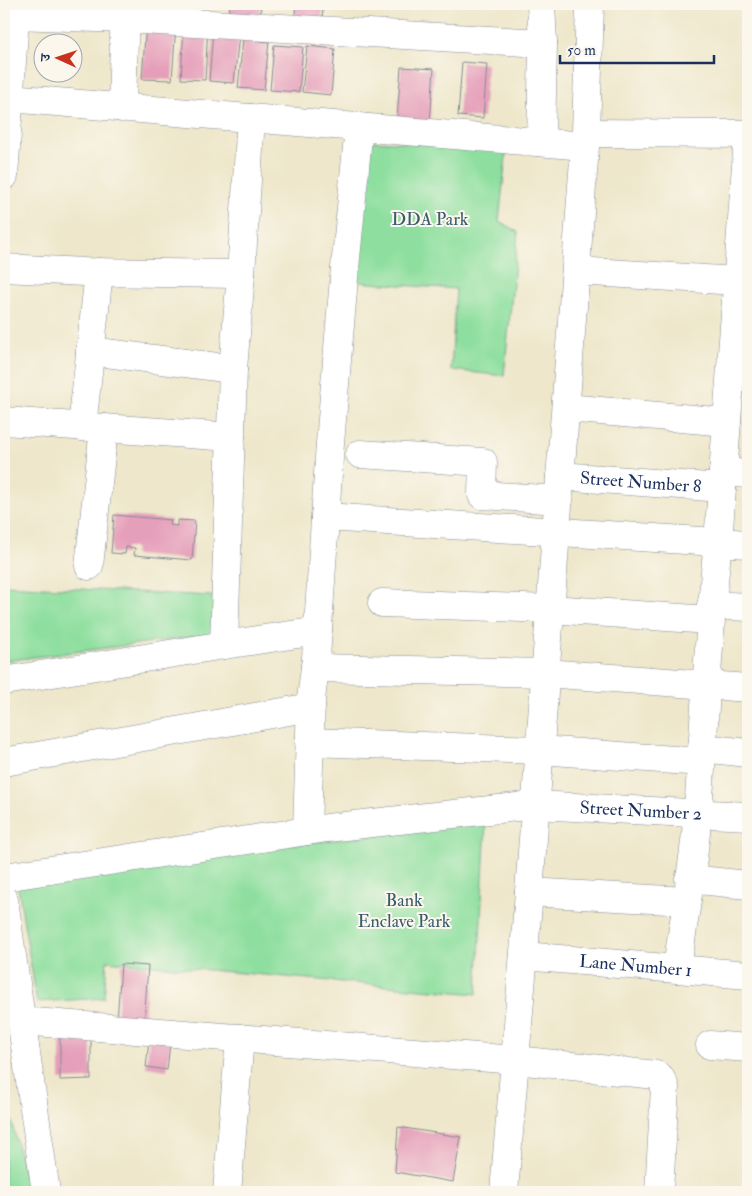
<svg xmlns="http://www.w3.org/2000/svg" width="752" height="1196" viewBox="0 0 752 1196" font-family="'IM FELL Double Pica','Noto Serif Devanagari',serif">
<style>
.green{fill:#8edf9f;stroke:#54877e}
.building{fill:#e59fba}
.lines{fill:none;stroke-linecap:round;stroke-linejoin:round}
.minor-casing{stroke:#848b94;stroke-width:29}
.minor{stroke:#fff;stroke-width:28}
.labels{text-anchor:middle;stroke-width:4;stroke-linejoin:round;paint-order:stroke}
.park-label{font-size:18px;fill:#385b6e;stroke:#fbf7ec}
.street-label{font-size:18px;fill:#1b2f5e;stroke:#fbf7ec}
</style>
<rect width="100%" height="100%" fill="#fbf7ec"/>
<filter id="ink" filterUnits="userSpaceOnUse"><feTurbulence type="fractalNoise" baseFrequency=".02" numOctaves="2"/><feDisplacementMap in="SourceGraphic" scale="10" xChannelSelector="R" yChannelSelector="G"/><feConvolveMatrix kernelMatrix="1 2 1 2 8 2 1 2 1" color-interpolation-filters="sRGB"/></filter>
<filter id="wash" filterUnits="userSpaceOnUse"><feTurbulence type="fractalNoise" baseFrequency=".0096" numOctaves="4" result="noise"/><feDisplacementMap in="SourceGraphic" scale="20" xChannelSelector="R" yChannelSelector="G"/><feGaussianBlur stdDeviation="1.12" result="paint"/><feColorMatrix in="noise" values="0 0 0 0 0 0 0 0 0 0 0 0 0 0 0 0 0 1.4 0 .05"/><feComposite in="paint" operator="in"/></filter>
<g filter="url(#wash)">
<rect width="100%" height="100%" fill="#eee7cb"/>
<!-- green -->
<g class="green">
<polygon points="369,141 507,147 499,221 518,232 504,376 451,370 456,289 356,282"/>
<polygon points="4,585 212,596 215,634 4,661"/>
<polygon points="486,823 477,994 107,961 104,998 37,1002 16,875"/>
<polygon points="4,1087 4,1088 28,1192 4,1192"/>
</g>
<g id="blocks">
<!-- building -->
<g class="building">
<polygon points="230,4 261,4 260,19 229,17"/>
<polygon points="296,4 324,4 321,24 294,22"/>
<polygon points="146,23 176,25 172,80 142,79"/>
<polygon points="184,25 208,26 205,80 181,79"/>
<polygon points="213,31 239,34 234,83 209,81"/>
<polygon points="243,39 269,42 264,90 238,88"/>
<polygon points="274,45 303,47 299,92 270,90"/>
<polygon points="307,46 335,49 331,95 302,92"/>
<polygon points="462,62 487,64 483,118 458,116"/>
<polygon points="401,67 434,69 430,123 397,120"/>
<polygon points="114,515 171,520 170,525 177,526 177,520 195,521 192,560 134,555 135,548 126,547 125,554 111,553"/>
<polygon points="121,964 148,966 144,1024 117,1022"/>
<polygon points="91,1033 91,1079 60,1080 60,1034"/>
<polygon points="150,1033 171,1035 167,1070 146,1067"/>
<polygon points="398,1127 461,1137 453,1182 395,1172"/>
</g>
</g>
</g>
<g filter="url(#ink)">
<use href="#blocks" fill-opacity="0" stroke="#848b94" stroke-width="1"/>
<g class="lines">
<defs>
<g id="minor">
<polyline points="15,15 124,19 543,43"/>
<polyline points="9,98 585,146"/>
<polyline points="122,108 125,4"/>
<polyline points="586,133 748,134"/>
<polyline points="541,142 543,43 541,4"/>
<polyline points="4,176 16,4"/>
<polyline points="4,268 84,272 241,274"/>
<polyline points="576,271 737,281"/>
<polyline points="90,351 233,369"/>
<polyline points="566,408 727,422"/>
<polyline points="4,421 231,437"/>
<polyline points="82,427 99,272"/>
<polyline points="360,454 483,462 482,495 559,500"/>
<polyline points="723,472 748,474"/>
<path id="s1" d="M560 476 722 488"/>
<polyline points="325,517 748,544"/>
<polyline points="89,566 104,428"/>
<polyline points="382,603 550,609 710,620"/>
<polyline points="711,605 748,607"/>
<polyline points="224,645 318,631"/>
<polyline points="315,668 545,673 748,688"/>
<polyline points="4,681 224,645 233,369 241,274 251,118"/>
<polyline points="309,742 540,750 701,762"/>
<polyline points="702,748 748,753"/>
<polyline points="4,762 311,707"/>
<polyline points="307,831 311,700 316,658 330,443 344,278 359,127"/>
<path id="s2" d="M4 877 327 828 535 805 748 816"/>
<polyline points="689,879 748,885"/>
<polyline points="529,892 686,901"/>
<polyline points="4,900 46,1192"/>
<path id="s3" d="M524 956 748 975"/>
<path d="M677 969C684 917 694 864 698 811 705 721 708 632 718 542L748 138"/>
<polyline points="22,1021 516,1060 656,1075 660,1077 665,1087 659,1192"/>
<polyline points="710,1045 748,1048"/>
<polyline points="227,1192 240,1038"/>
<polyline points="504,1192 529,892 586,133 590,4"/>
</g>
</defs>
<!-- minor casing -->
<use href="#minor" class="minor-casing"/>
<!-- minor -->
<use href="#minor" class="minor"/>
</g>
</g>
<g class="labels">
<!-- park labels -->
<g class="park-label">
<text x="430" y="225">DDA Park</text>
<text x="404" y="906">Bank<tspan x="404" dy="21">Enclave Park</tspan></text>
</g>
<!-- street labels -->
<g class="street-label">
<text dy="6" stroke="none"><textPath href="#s1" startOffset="81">Street Number 8</textPath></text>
<text dy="6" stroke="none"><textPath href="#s2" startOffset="642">Street Number 2</textPath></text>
<text dy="6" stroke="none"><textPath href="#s3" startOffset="112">Lane Number 1</textPath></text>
</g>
</g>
<!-- margin -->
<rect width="752" height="1196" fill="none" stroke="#fbf7ec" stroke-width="20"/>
<!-- north arrow -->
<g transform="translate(58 58) rotate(273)"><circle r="24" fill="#fbf7ec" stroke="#a1a7b3"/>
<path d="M0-4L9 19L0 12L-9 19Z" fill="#c8321e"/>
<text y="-8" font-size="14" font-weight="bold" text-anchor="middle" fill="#1b2f5e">उ</text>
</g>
<!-- scale -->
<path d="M560 55v8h154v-8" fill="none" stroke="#1b2f5e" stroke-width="2.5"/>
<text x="567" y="55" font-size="15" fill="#1b2f5e" stroke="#fbf7ec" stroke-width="4" paint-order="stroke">50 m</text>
</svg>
